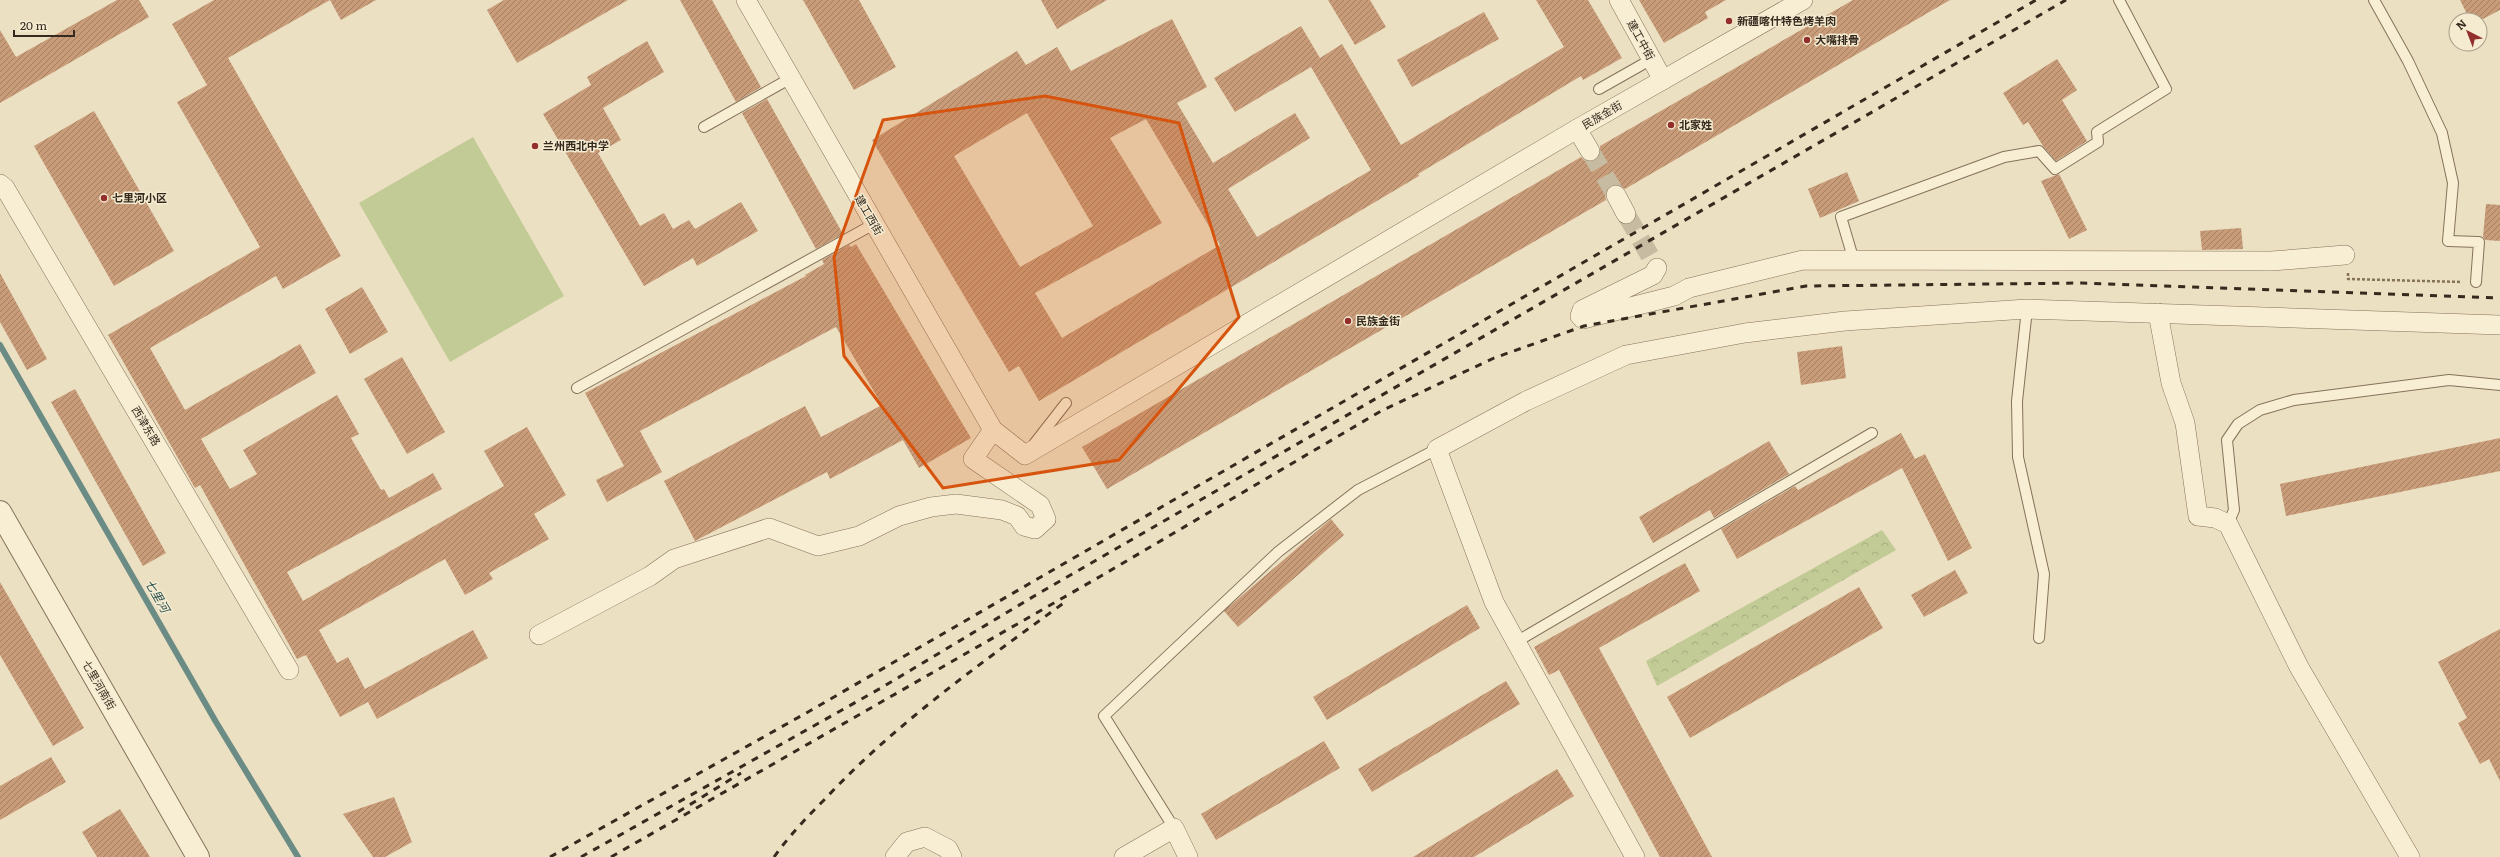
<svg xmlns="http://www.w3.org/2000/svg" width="2500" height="857" viewBox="0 0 2500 857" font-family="Literata,'Noto Sans SC',serif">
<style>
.forest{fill:url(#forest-crowns)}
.pitch{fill:#c2ca96}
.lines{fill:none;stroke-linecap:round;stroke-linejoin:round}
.stream{stroke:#6b8c85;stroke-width:6}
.building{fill:url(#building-hatch);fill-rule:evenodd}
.minor-tunnel{stroke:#c7bca1;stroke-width:19;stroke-dasharray:19 10;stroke-linecap:butt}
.service-casing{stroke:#85725a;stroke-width:12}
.minor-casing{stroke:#85725a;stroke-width:20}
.tertiary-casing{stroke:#85725a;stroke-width:24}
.path{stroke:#85725a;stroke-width:2.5;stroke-dasharray:3 2;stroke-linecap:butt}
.service{stroke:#f7eed4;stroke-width:10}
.minor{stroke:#f7eed4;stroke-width:19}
.tertiary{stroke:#f7eed4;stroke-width:22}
.rail{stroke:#352a1d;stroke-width:3;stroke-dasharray:7 7;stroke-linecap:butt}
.marked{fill:#d6540e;fill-opacity:0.2;stroke:#d6540e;stroke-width:3;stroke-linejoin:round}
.poi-dot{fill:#922e2c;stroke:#f4ebd1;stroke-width:1.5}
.labels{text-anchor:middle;stroke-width:3;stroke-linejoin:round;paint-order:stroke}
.poi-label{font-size:11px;font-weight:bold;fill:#352a1d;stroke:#f4ebd1;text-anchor:start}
.street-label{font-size:11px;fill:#352a1d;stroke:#f4ebd1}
.water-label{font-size:12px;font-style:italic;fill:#2d5553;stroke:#f4ebd1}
</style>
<defs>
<pattern id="forest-crowns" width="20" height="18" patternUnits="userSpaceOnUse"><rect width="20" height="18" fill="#c2ca96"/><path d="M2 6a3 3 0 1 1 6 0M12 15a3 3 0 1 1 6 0" fill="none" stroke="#a7ae81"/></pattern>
<pattern id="building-hatch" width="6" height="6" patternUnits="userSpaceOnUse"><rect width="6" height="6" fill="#c99c79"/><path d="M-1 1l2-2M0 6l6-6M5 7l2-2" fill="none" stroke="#a47f63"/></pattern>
</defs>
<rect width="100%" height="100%" fill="#ece0c2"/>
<!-- forest -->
<polygon class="forest" points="1882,530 1896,550 1657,686 1646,661"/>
<!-- pitch -->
<polygon class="pitch" points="473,137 564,296 450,362 359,203"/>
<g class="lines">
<!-- stream -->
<polyline class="stream" points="0,345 216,722 298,857"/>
</g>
<!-- building -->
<g class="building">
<polygon points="117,0 139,0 149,17 0,103 0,30 16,57"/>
<polygon points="214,0 376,0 341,20 330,0 228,58 341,256 283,289 276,276 150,348 185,410 300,344 316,373 201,439 230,489 257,474 243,450 337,395 359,434 351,438 381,490 384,489 389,498 433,473 442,489 287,572 303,601 504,486 484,451 527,427 566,495 534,514 549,539 489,573 493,579 465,595 445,559 319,630 337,663 348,657 365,689 473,630 488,658 377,719 368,702 340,717 306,655 297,659 200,485 195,488 108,335 260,247 177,102 207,85 172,24"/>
<polygon points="504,0 628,0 517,63 487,10"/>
<polygon points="680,0 712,0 761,87 736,102"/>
<polygon points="803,0 859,0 896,67 854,90"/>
<polygon points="1041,0 1107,0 1057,29"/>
<polygon points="1328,0 1370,0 1386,27 1355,45"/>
<path d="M1536 0H1588L1622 58 1583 80 1581 76 1418 174 1419 176 1039 401 1019 366 1009 372 872 140 1017 51 1026 65 1057 47 1071 71 1172 19 1207 87 1177 103 1213 163 1295 113 1310 138 1228 189 1257 237 1371 170 1311 67 1235 112 1214 78 1301 26 1320 58 1342 44 1401 145 1564 47ZM1027 113 1093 226 1020 267 954 156ZM1146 119 1220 245 1062 338 1035 293 1162 223 1110 138Z"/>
<polygon points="1639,0 1726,0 1705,12 1708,18 1664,43"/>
<polygon points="1853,0 1950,0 1625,189 1617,184 1611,185 1605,194 1606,200 1107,489 1082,447 1581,157 1585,161 1595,161 1600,156 1600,146"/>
<polygon points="2460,0 2500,0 2500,10 2481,20 2470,20"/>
<polygon points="1484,12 1499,39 1412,87 1397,60"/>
<polygon points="647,41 664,72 603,108 621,140 598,153 640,226 664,213 673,229 689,220 695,229 741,202 758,231 697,266 693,258 644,286 543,114 591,85 587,77"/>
<polygon points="2057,59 2077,90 2062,100 2087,141 2056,161 2043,146 2028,122 2023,125 2003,93"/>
<polygon points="767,99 843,234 816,249 742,113"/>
<polygon points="94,111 174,251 114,286 34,146"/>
<polygon points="1847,172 1859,201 1820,218 1808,189"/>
<polygon points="2059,174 2087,230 2069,239 2041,181"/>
<polygon points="2486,204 2500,205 2500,241 2485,240 2483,237"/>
<polygon points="2241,228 2243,249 2202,250 2200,231"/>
<polygon points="856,244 971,438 919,468 903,440 830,479 827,472 695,541 664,481 805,406 821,437 882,405 836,327 640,431 662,472 607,502 596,480 624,466 585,393 806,276 805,275 824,264 822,260 849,245 851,247"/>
<polygon points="0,273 47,359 27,370 0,322"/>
<polygon points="362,287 388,332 350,354 325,309"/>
<polygon points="1842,346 1846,378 1801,385 1797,352"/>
<polygon points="402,357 445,432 407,454 364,379"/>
<polygon points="75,389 166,553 143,566 51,402"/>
<polygon points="1901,433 1915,459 1925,454 1972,548 1948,561 1902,468 1737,559 1721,529 1795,486 1798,490"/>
<polygon points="2500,438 2500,471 2286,516 2280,484"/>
<polygon points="1769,441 1789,474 1714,518 1710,510 1653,543 1639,517"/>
<polygon points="1331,519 1344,535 1238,627 1224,611"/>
<polygon points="1685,563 1700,591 1599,648 1712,857 1660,857 1559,670 1549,675 1534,647"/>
<polygon points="1955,570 1968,593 1924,617 1911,595"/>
<polygon points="0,582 84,728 53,746 0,655"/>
<polygon points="1859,587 1883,628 1690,738 1667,697"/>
<polygon points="1467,605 1480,628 1327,720 1313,697"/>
<polygon points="2500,629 2500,781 2489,759 2480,764 2458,723 2467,718 2438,662"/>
<polygon points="1506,681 1520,704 1372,792 1358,769"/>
<polygon points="1324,741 1340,768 1216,840 1201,814"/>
<polygon points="51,757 66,782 0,820 0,786"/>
<polygon points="1557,769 1574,796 1474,857 1413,857"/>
<polygon points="394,797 412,842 385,857 373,857 343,814"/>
<polygon points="120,809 150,857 97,857 82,832"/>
</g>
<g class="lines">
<!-- minor-tunnel -->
<g class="minor-tunnel">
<polyline points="1590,151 1616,195"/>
<polyline points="1626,214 1657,268"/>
</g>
<defs>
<g id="service">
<polyline points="2374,0 2408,61 2442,133 2453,183 2448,241 2479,242 2476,282"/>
<polyline points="1599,89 1652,59"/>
<polyline points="704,127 791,78"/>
<polyline points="1854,261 1841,217 2004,157 2039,151 2055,169 2098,142 2097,132 2166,89 2119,0"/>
<polyline points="2027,309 2017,401 2018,457 2044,574 2039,638"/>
<polyline points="577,388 874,224"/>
<polyline points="1034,444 1066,403"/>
<polyline points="2228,524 2234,510 2227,440 2238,424 2260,410 2294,400 2449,380 2500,385"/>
<polyline points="1516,642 1872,433"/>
<polyline points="1174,828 1104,716 1278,552 1358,490 1437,449"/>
</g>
<g id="minor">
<polyline points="746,0 993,430 1025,455 1577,129 1803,0"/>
<polyline points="1619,0 1663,80"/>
<polyline points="1577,129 1590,151"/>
<polyline points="0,184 5,188 289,670"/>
<polyline points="1616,195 1626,214"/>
<polyline points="1657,268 1653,275 1582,310 1580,316 1583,319 1674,296 1689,288 1803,260 2272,261 2345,255"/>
<polyline points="2158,313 2171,383 2185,423 2198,516 2215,518 2228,524 2299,667 2410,857"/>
<polyline points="539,635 650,576 674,559 769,528 818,546 859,536 899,516 931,507 956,504 1002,510 1017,516 1024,526 1035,529 1046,519 1040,505 973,459 993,430"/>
<polyline points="895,857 907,842 925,837 948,849 952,857"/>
<polyline points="1124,857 1174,828 1188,857"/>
<polyline points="1635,857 1494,602 1437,449 1526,401 1626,355 1745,333 1845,321 2027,309 2500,325"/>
</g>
<polyline id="tertiary" points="0,512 198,857"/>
</defs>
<!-- service casing -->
<use href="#service" class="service-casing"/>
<!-- minor casing -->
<use href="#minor" class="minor-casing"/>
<!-- tertiary casing -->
<use href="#tertiary" class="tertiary-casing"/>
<!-- path -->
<polyline class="path" points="2348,273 2348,279 2462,282"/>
<!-- service -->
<use href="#service" class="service"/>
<!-- minor -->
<use href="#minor" class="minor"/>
<!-- tertiary -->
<use href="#tertiary" class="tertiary"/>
<!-- rail -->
<g class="rail">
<polyline points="678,812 741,773"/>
<polyline points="550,857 808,712 2036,0"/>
<polyline points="581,857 881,688 1041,592 2066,0"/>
<polyline points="611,857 1101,576 1381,411 1494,358 1584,326 1806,286 2082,283 2500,298"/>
<path d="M774 857C789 836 806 818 824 800 896 723 980 664 1065 602"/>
</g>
</g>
<!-- marked area -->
<path class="marked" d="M1045 96 1179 123 1239 317 1119 460 943 488 844 356 834 257 883 120Z"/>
<!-- markers -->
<g class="poi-dot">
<circle cx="1729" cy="21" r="4"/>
<circle cx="1807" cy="40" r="4"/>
<circle cx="1671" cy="125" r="4"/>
<circle cx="535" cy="146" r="4"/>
<circle cx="104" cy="198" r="4"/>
<circle cx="1348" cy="321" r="4"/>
</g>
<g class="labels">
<!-- poi labels -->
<g class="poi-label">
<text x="1737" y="25">新疆喀什特色烤羊肉</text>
<text x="1815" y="44">大嘴排骨</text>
<text x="1679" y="129">北家姓</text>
<text x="543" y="150">兰州西北中学</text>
<text x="112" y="202">七里河小区</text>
<text x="1356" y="325">民族金街</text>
</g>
<!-- street labels -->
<g class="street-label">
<text transform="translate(1641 40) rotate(61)" y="4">建工中街</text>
<text transform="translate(1602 115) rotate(-30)" y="4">民族金街</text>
<text transform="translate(869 215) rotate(60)" y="4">建工西街</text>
<text transform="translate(146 426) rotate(59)" y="4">西津东路</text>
<text transform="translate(99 685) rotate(60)" y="4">七里河南街</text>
</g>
<!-- water labels -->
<g class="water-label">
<text transform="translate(157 596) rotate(60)" y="4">七里河</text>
</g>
</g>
<!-- north arrow -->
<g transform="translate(2468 32) rotate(318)"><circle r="19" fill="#f4ebd1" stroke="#a89e89"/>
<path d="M0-3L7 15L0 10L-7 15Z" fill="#922e2c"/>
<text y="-6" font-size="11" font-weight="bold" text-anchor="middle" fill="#352a1d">N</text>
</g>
<!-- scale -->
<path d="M14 30v6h60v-6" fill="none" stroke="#352a1d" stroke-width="2"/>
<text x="20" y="30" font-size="12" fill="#352a1d" stroke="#f4ebd1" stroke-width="3" paint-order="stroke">20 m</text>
</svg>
